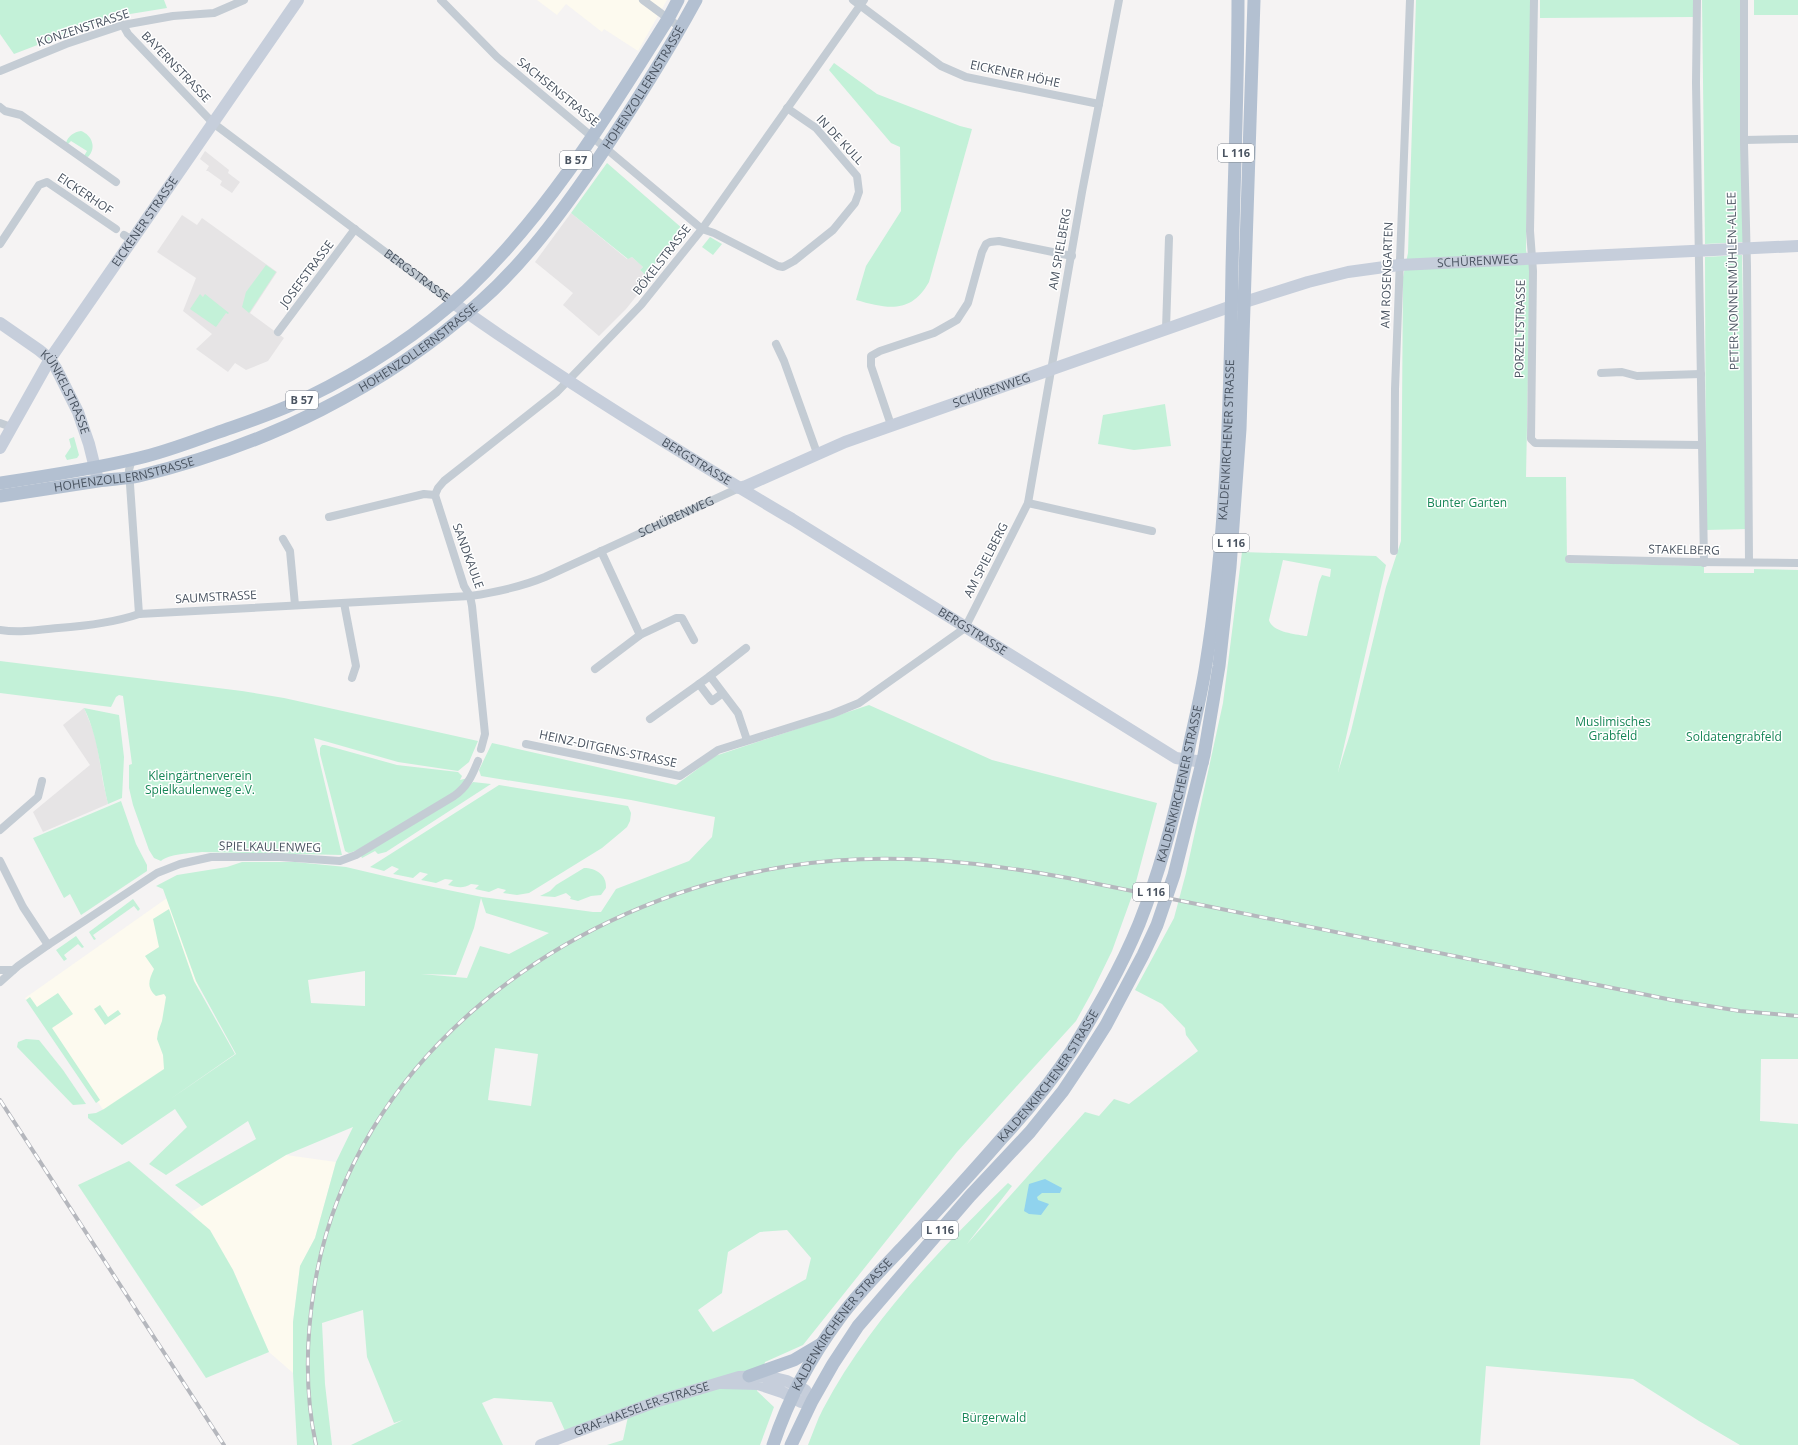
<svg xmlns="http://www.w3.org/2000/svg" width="1798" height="1445" viewBox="0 0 1798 1445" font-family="'Open Sans',sans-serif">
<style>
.commercial{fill:#fdfaef}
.education{fill:#e6e4e5}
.green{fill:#c3f1d8;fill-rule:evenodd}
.water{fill:#90d3ee}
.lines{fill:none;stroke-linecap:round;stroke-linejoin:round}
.street{stroke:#c4ccd4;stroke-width:8}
.secondary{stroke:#c6cedb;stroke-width:12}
.primary{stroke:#b3c0d1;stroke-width:13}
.rail-casing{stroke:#b5b7bd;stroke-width:4}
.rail{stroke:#fff;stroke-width:2.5;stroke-dasharray:8;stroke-linecap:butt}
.labels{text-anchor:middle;stroke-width:3;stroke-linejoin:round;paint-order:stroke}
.shield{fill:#fff;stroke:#808790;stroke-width:1}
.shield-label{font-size:11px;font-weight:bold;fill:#4a5461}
.street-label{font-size:12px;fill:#4a5461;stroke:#fff}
.park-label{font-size:12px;fill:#178657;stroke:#fff}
</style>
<rect width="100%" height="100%" fill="#f5f3f3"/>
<!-- commercial -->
<g class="commercial">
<polygon points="537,0 667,0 638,51 604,29 602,32 566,4 557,15"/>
<polygon points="167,898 218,1043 104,1111 25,998"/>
<polygon points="286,1155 336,1162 315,1238 300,1266 293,1322 293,1373 269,1352 233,1270 191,1212"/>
</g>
<!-- education -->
<g class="education">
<polygon points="205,151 229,170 228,173 240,182 232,193 220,185 222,181 208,171 206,171 209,166 200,159"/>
<polygon points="571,213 627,259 632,257 643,267 640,270 650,279 626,309 599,336 563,305 573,293 535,262"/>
<polygon points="182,215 197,225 202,218 277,272 250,313 284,338 268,361 246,370 235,363 228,372 196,349 212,334 183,311 196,278 157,252"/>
<polygon points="84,708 93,730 97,745 103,782 108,804 43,832 33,812 90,765 63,725"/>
</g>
<!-- green -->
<g class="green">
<polygon points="0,0 164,0 167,8 124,15 100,21 14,54 0,34"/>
<path d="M1416 0H1531L1526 250 1530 270 1526 477H1566L1567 563 1704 566V573H1754V569L1798 570V1059H1761L1760 1121 1798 1124V1445H1740L1699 1421 1633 1379 1486 1366 1480 1445H808C813 1433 817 1420 823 1409 869 1322 939 1250 1008 1183L1012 1186 967 1244 1085 1112 1099 1116 1114 1099 1129 1104 1198 1051 1186 1035 1185 1028 1162 1004 1135 990 1174 918 1186 873 1223 703 1242 552 1376 556 1386 565 1338 772 1351 731 1386 587 1401 541 1403 277 1408 253ZM1283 560 1331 569 1330 577 1322 575 1319 582 1307 636H1305C1294 634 1272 632 1269 620Z"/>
<polygon points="1540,0 1693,0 1693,17 1540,18"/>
<polygon points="1702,0 1741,0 1744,242 1705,244"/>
<rect x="1754" y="0" width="44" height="15"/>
<path d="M834 63 877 94 960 126 972 129 929 282C911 314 888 309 856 300L866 266 901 211 900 147 891 143 829 70Z"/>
<path d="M81 131C92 135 97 148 88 157L84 156 87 151 71 141 68 144 66 143C68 136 74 132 81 131Z"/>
<polygon points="607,163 683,229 647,273 650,279 640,270 643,267 632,257 628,259 571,213"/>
<polygon points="710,237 722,244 713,255 702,247"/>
<polygon points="1742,255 1747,529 1706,530 1705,257"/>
<polygon points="266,265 276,272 249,313 242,307 246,292"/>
<polygon points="200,294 203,297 205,294 229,313 228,314 226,313 216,327 190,309"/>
<polygon points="1165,404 1171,446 1134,450 1098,444 1103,415"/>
<polygon points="74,437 79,455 77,458 67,460 65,456 71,447 69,439"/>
<path d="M0 661 242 691 284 698 478 741 469 762 458 771 398 762 314 738 342 855 202 852C192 853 168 854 161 861L154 858 149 850 133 805 129 788V765L132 764 123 696 119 695 116 697 111 707 0 693Z"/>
<path d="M869 705 992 760 1157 803 1133 893 1112 951 1092 992 1076 1021 957 1152 803 1345 765 1362 757 1391 774 1407 760 1445H607L623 1440 630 1407 565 1431 552 1402 494 1398 482 1403 503 1445H351L403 1420 394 1423 367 1357 363 1310 322 1323 325 1384 332 1445H297L293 1373V1322L300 1266 315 1238 336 1162 353 1127 286 1155 202 1206 175 1185 256 1139 248 1121 166 1175 149 1164 187 1127 175 1109 122 1145 88 1118V1114L96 1113 104 1109 164 1069 163 1055 157 1039 158 1032 162 1021 166 997 164 994 156 996C146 987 149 980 154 969L145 956 159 947 153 919 169 909 194 981 235 1054 169 1100 236 1054 196 981 163 889 156 886 177 875 227 867 242 862H295L346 867 414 883 482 897 593 912H601L616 889 689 861 712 837 715 817 631 800 481 776 479 770 492 743 676 785 715 756ZM481 898 486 913 549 933 509 954 480 946 467 978 421 974 456 975 474 928ZM365 971V1006L311 1003 308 980ZM495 1048 538 1054 531 1106 488 1100ZM787 1230 811 1258 806 1279 713 1332 698 1310 722 1293 728 1252 760 1232Z"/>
<path d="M84 708 119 715 124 757 122 798 108 804C100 772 99 738 84 708Z"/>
<path d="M322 745H325L397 765 458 772 462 776 460 780 468 778 461 788 358 850C353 851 350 855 345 851L320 754V748Z"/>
<polygon points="473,782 491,784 386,852 378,854 375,851 362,858 361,856 467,789"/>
<path d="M499 785 628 806 631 813 630 821 627 827 620 833 602 848 529 893 517 895 503 893 506 890 498 888 489 892 475 889 479 885 471 884C463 889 456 887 448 885L453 880 445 879 436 883 421 880 428 874 420 872 413 878 393 874 399 869 392 866 384 871 370 867Z"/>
<polygon points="121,801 136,844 147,865 147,871 81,915 70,894 64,898 33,838"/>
<path d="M584 868C596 868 607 875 606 888L601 895 591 896 578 901 570 899 571 897 566 893 555 897 540 896 550 891 556 885Z"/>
<polygon points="133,899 140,909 138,911 134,906 93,935 96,939 94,940 89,932"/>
<polygon points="76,936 84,947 82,948 78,944 64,955 67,959 64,961 56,950"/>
<polygon points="58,993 73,1014 52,1028 100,1100 96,1103 26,1000 30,997 37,1007"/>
<polygon points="100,1005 108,1017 118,1010 121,1014 105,1025 94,1009"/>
<polygon points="26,1039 39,1040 63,1070 86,1104 73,1105 17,1047 18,1042"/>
<polygon points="129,1161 210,1230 233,1270 269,1352 206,1378 78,1185"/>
</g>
<!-- water -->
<polygon class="water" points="1045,1179 1062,1188 1060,1193 1042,1193 1037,1197 1038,1200 1049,1204 1041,1215 1029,1214 1024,1211 1029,1184"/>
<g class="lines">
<!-- street -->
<g class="street">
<polyline points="441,0 497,57 702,229 714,233 778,266 783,267 794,261 833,230 855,203 859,192 857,176 816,128 787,108"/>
<polyline points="643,0 681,28"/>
<polyline points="853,0 941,66 966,77 1099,104"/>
<polyline points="1534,0 1530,231 1533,271 1531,439 1535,443 1701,445"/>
<polyline points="1697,0 1696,83 1704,563"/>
<polyline points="1744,0 1744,144 1747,266 1749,562"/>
<path id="s1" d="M123 25 128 34 213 123 452 302"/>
<polyline points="0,71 66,44 123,25 173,16 214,13 244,0"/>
<polyline points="0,107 5,111 21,115 116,182"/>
<polyline points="1744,140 1798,139"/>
<polyline points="124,235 132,240"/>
<polyline points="0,244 39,185 47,182 116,229"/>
<polyline points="1166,329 1169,238"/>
<polyline points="278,332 355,229"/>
<polyline points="776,344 784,361 817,453"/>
<polyline points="1601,373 1622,372 1637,376 1701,374"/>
<polyline points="0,423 11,427"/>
<polyline points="891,425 871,366 871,356 880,351 934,333 957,320 968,303 982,252 986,244 990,242 999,241 1072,256"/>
<polyline points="132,459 129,470 139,614"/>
<polyline points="435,495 438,488 444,481 557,392 641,305 702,229 864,0"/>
<polyline points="435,495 464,586 470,596 472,606 485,734 481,749"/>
<polyline points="1028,503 1152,531"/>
<polyline points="329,517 424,494 435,495"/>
<polyline points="283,539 290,551 295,605"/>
<polyline points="601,551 640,635"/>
<polyline points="1394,551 1395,389 1410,0"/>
<polyline points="1569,559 1695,562 1798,563"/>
<polyline points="344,603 356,666 352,678"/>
<path id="s2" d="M0 630C19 633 39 630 58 628 86 626 113 623 139 614L470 596C497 592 521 587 545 577L739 488"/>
<polyline points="595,669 640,635 676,618 682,618 694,640"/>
<polyline points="710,676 746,648"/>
<polyline points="723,693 712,701 699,684 710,676 738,713 747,740"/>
<polyline points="650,719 699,684"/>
<polyline points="526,744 680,776 718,750 832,714 859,703 965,628 1028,503 1082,192 1119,0"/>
<polyline points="0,830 38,797 42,781"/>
<polyline points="0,861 23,907 48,945"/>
<polyline points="0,970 13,970"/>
<path d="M0 982 18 966 48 945 157 873 180 864 211 857H280L340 861 356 855 454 796C467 787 472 776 478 761"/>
</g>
<!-- secondary -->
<g class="secondary">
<path id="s3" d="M452 302C562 380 677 451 792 519L1176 758 1203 762"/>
<path id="s4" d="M0 323 39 350 50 359 56 368 78 412 89 444 97 476"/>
<path id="s5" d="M0 448 50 359 298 0"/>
<path id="s6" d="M739 488 746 486 845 442 1232 306 1308 282 1348 272 1399 265 1798 246"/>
<path id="s7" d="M541 1445 658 1401 739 1377 766 1376 787 1381 805 1390 812 1401 801 1402 782 1392 758 1384 721 1383"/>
</g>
<!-- primary -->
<g class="primary">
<path d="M0 483C47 476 93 469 139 458 165 452 191 442 216 433 247 422 279 412 308 397 364 370 422 332 467 290 549 212 608 114 668 19L678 0"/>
<path id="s8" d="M0 496C33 491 65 486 98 481 112 479 125 479 139 476 265 446 384 388 481 301 525 262 561 213 594 165 630 112 665 57 696 0"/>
<polyline points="749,1376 794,1360 821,1344"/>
<path id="s9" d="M773 1445C788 1400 810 1358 839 1319 857 1294 880 1271 902 1248 936 1212 970 1175 1003 1137 1028 1110 1052 1081 1072 1050 1097 1009 1120 970 1139 924 1162 866 1178 804 1190 742 1196 716 1202 690 1206 664 1227 534 1230 401 1232 269 1234 179 1238 90 1238 0"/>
<polyline points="791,1445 812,1401 833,1364 858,1326 970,1196 1030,1132 1063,1091 1087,1055 1106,1025 1143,955 1157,925 1174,875 1204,755 1219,666 1230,567 1240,429 1254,0"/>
</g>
<defs>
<g id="rail">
<polyline points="0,1100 224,1445"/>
<path d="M316 1445C305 1394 306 1340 314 1289 350 1056 568 900 789 866 883 851 975 861 1068 878L1672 1000 1740 1011 1798 1016"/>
</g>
</defs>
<!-- rail casing -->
<use href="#rail" class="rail-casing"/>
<!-- rail -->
<use href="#rail" class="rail"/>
</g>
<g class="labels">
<!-- shield labels -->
<g class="shield">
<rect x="1218" y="144" width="36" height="18" rx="3"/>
<rect x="560" y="151" width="32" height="18" rx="3"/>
<rect x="286" y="391" width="32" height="18" rx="3"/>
<rect x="1213" y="534" width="36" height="18" rx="3"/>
<rect x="1133" y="883" width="36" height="18" rx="3"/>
<rect x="922" y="1221" width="36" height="18" rx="3"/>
</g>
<g class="shield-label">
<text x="1236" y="157">L 116</text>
<text x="576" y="164">B 57</text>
<text x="302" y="404">B 57</text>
<text x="1231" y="547">L 116</text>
<text x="1151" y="896">L 116</text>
<text x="940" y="1234">L 116</text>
</g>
<!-- street labels -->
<g class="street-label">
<text transform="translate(83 28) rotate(-18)" y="4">KONZENSTRASSE</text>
<text transform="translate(176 67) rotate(46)" y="4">BAYERNSTRASSE</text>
<text transform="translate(1015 74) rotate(12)" y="4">EICKENER HÖHE</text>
<text dy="4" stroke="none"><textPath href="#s8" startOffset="798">HOHENZOLLERNSTRASSE</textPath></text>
<text transform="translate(558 92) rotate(39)" y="4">SACHSENSTRASSE</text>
<text transform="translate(840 140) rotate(47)" y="4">IN DE KULL</text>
<text transform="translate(85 194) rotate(34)" y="4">EICKERHOF</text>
<text dy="4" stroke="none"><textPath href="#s5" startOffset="269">EICKENER STRASSE</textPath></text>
<text transform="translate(1060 249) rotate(-80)" y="4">AM SPIELBERG</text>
<text transform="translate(662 260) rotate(-52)" y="4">BÖKELSTRASSE</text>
<text dy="4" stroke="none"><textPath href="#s6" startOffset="777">SCHÜRENWEG</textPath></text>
<text transform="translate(307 274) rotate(-53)" y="4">JOSEFSTRASSE</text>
<text transform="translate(1387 275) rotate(-88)" y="4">AM ROSENGARTEN</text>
<text dy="4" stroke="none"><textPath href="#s1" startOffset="388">BERGSTRASSE</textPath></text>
<text transform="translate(1733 281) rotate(-91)" y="4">PETER-NONNENMÜHLEN-ALLEE</text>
<text transform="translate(1520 329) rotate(-89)" y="4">PORZELTSTRASSE</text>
<text dy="4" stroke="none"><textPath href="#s8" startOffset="450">HOHENZOLLERNSTRASSE</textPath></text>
<text dy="4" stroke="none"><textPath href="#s6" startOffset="271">SCHÜRENWEG</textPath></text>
<text dy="4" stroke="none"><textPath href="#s4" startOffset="98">KÜNKELSTRASSE</textPath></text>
<text dy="4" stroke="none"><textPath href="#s9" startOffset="1136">KALDENKIRCHENER STRASSE</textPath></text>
<text dy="4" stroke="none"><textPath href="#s3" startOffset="292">BERGSTRASSE</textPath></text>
<text dy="4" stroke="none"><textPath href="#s8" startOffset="126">HOHENZOLLERNSTRASSE</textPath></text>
<text dy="4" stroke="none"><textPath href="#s2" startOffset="694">SCHÜRENWEG</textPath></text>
<text transform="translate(1684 550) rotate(1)" y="4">STAKELBERG</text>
<text transform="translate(468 556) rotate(70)" y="4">SANDKAULE</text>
<text transform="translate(986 560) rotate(-63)" y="4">AM SPIELBERG</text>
<text transform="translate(216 597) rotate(-3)" y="4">SAUMSTRASSE</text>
<text dy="4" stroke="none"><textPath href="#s3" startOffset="616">BERGSTRASSE</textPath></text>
<text transform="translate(608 749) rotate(12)" y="4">HEINZ-DITGENS-STRASSE</text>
<text dy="4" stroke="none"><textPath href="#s9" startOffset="788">KALDENKIRCHENER STRASSE</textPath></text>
<text transform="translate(270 847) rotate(1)" y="4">SPIELKAULENWEG</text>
<text dy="4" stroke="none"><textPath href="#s9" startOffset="464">KALDENKIRCHENER STRASSE</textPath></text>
<text dy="4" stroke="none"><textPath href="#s9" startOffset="140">KALDENKIRCHENER STRASSE</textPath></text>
<text dy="4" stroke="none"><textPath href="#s7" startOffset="107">GRAF-HAESELER-STRASSE</textPath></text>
</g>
<!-- park labels -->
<g class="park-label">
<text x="1467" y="507">Bunter Garten</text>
<text x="1613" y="726">Muslimisches<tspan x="1613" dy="14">Grabfeld</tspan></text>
<text x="1734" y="741">Soldatengrabfeld</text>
<text x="200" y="780">Kleingärtnerverein<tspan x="200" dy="14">Spielkaulenweg e.V.</tspan></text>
<text x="994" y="1422">Bürgerwald</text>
</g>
</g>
</svg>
